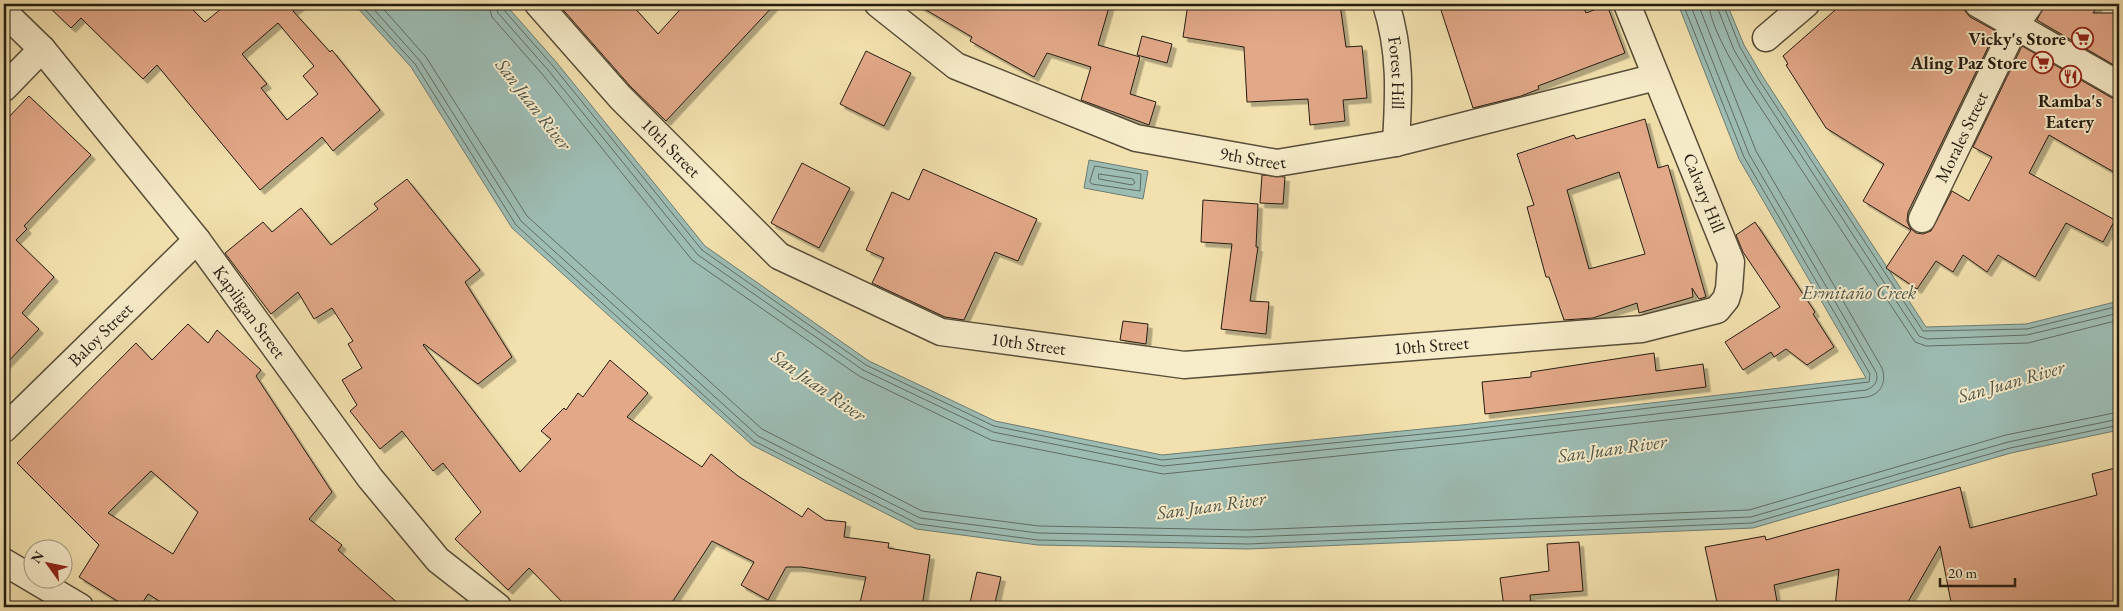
<svg xmlns="http://www.w3.org/2000/svg" width="2123" height="611" viewBox="0 0 2123 611" font-family="'EB Garamond',serif">
<style>
.water{fill:#9dbcb3;stroke:#6d7c73}
.lines{fill:none;stroke-linecap:round;stroke-linejoin:round}
.shore{stroke:#616c62;stroke-width:1}
.building{fill:#e2a888;stroke:#251d12;fill-rule:evenodd;filter:url(#shadow)}
.street-casing{stroke:#584e39;stroke-width:29}
.street{stroke:#f7ecca;stroke-width:26}
.labels{text-anchor:middle;stroke-width:4;stroke-linejoin:round;paint-order:stroke}
.poi-label{font-size:18px;font-weight:bold;fill:#251d12;stroke:#f7ecca;text-anchor:end}
.street-label{font-size:18px;fill:#251d12;stroke:#f7ecca}
.water-label{font-size:19px;font-style:italic;fill:#4f554a;stroke:#f7ecca}
</style>
<defs>
<filter id="shadow"><feDropShadow dx="4.5" dy="4.5" stdDeviation="0" flood-color="#0004"/></filter>
</defs>
<rect width="100%" height="100%" fill="#f2e1ae"/>
<filter id="stains"><feTurbulence type="fractalNoise" baseFrequency=".004" numOctaves="4"/><feColorMatrix values="0 0 0 0 .2 0 0 0 0 .09 0 0 0 0 .02 0 0 0 .5 -.17"/></filter>
<radialGradient id="worn" r=".72"><stop offset=".6" stop-color="#630" stop-opacity="0"/><stop offset="1" stop-color="#630" stop-opacity=".3"/></radialGradient>
<!-- water -->
<g class="water">
<polygon points="354,4 505,4 557,63 705,246 869,361 995,421 1162,455 1462,425 1866,378 1739,159 1678,4 1727,4 1744,45 1763,77 1926,327 2026,324 2119,301 2119,430 2011,453 1753,528 1248,549 1038,545 916,529 752,445 512,228 411,67"/>
<polygon points="1089,160 1148,171 1143,199 1084,188"/>
</g>
<g class="lines">
<!-- shore -->
<g class="shore">
<polyline points="360,4 415,64 516,225 754,441 918,524 1038,540 1248,544 1752,523 2010,448 2119,425"/>
<polyline points="369,4 420,61 521,221 758,436 920,518 1038,533 1248,537 1751,517 2008,442 2119,419"/>
<polyline points="379,4 426,57 527,216 762,429 922,511 1039,526 1248,530 1749,510 2006,435 2119,412"/>
<path d="M488 4 492 17 543 75 692 260 859 376 991 440 1163 474 1464 443 1867 397C1881 394 1887 382 1882 368L1756 151 1698 4"/>
<path d="M495 4 498 13 548 70 698 255 863 370 993 432 1163 466 1463 436 1866 390C1875 387 1879 380 1876 372L1749 154 1690 4"/>
<polyline points="502,4 503,9 553,66 702,250 866,365 994,426 1162,460 1463,430 1869,382 1870,374 1744,157 1683,4"/>
<path d="M1709 4C1710 27 1735 67 1747 87L1915 342 1926 346 2028 343 2119 320"/>
<polyline points="1716,4 1734,50 1754,83 1919,336 1927,339 2027,335 2119,313"/>
<polyline points="1723,4 1740,47 1759,80 1923,331 2027,329 2119,306"/>
<polygon points="1095,166 1141,174 1140,191 1092,184 1090,182"/>
<polygon points="1099,174 1133,179 1135,183 1132,185 1099,179"/>
</g>
</g>
<!-- building -->
<g class="building">
<path d="M46 4H187L205 22 227 4H302L293 11 330 52 332 50 380 110 333 151 322 137 260 190 157 65 143 79 81 18 71 28ZM278 23 314 66 303 76 318 94 287 120 261 88 267 84 242 54Z"/>
<polygon points="558,4 631,4 658,34 685,4 775,4 666,121 631,87"/>
<polygon points="916,4 1110,4 1098,45 1140,57 1130,94 1156,102 1149,125 1081,100 1091,67 1047,53 1034,77 970,41 972,37"/>
<polygon points="1188,4 1340,4 1346,47 1362,46 1367,98 1343,100 1345,121 1310,125 1308,99 1247,102 1244,47 1183,37"/>
<polygon points="1439,4 1582,4 1586,13 1607,5 1625,53 1538,86 1539,89 1521,96 1473,108"/>
<polygon points="1842,4 1963,4 1965,11 1970,17 1996,31 1908,212 1907,221 1910,228 1916,233 1923,234 1931,231 1952,191 1969,201 1992,157 1973,147 2022,46 2112,98 2119,100 2119,175 2049,135 2029,173 2115,220 2103,242 2066,223 2035,277 1998,255 1987,272 1963,255 1953,272 1936,261 1917,289 1886,268 1911,230 1863,201 1884,164 1826,128 1786,65 1788,64 1783,56"/>
<polygon points="2045,4 2099,4 2093,13 2119,13 2119,68 2037,20"/>
<polygon points="1142,36 1172,44 1167,63 1137,55"/>
<polygon points="866,51 911,73 884,126 840,104"/>
<polygon points="29,96 91,155 24,226 27,229 16,240 54,277 22,313 39,329 4,366 4,122"/>
<path d="M1645 119 1658 168 1668 165 1706 297 1699 299 1692 288 1693 297 1639 313 1637 303 1593 318 1564 320 1549 277H1546L1527 207 1534 205 1517 154 1574 135 1576 139ZM1619 172 1645 254 1589 269 1567 190Z"/>
<polygon points="802,163 850,188 819,248 771,223"/>
<polygon points="923,169 1037,219 1018,261 995,252 964,320 945,317 872,283 884,258 866,250 892,192 909,200"/>
<polygon points="1262,175 1285,177 1283,204 1260,203"/>
<polygon points="407,179 480,270 465,282 512,357 478,384 424,344 423,345 520,472 551,439 541,431 564,408 566,410 578,393 583,397 610,360 648,393 627,417 702,467 711,454 738,476 802,517 808,508 825,520 846,522 844,537 889,543 888,548 930,555 922,607 859,607 866,577 801,567 786,567 768,600 741,585 754,562 712,541 669,607 567,607 529,568 508,590 455,539 481,512 443,463 433,471 402,431 380,449 350,411 357,405 342,380 362,368 348,344 353,341 332,308 314,319 298,292 271,314 225,253 263,222 272,232 301,208 331,245 378,209 374,204"/>
<polygon points="1203,200 1258,204 1256,247 1258,247 1250,301 1269,302 1266,334 1221,329 1232,244 1201,242"/>
<polygon points="1755,222 1815,312 1813,314 1834,347 1807,365 1786,349 1774,357 1771,352 1743,370 1725,342 1780,307 1743,252 1736,235"/>
<polygon points="1123,321 1148,324 1146,344 1120,340"/>
<path d="M188 324 208 343 217 330 261 370 256 376 332 492 309 519 342 545 338 550 402 607H169L148 594 140 607H127L79 577 99 545 17 463 136 343 152 360ZM151 471 198 512 173 554 108 513Z"/>
<polygon points="1654,353 1656,371 1703,364 1706,387 1485,414 1482,382 1531,377 1531,372"/>
<polygon points="2119,467 2119,607 1952,607 1940,546 1905,607 1835,607 1839,569 1774,585 1778,607 1718,607 1705,547 1765,536 1766,540 1960,487 1970,528 2097,495 2092,474"/>
<polygon points="1579,542 1583,591 1530,595 1531,607 1504,607 1500,578 1549,571 1547,544"/>
<polygon points="977,572 1001,577 994,607 969,607"/>
</g>
<g class="lines">
<defs>
<g id="street">
<path id="s1" d="M538 4 620 97 779 256 941 332 1184 365 1642 329 1717 310 1726 299 1729 289 1731 262 1627 4"/>
<path id="s2" d="M878 4 956 66 1136 138 1277 163 1396 143 1656 77"/>
<path id="s3" d="M1386 4C1401 52 1399 93 1396 143"/>
<polyline points="1978,4 2119,85"/>
<path id="s4" d="M4 12 42 49 197 240 370 478 438 560 498 607"/>
<polyline points="1766,38 1806,4"/>
<polyline points="4,88 42,49"/>
<path id="s5" d="M1922 219 2016 24 2030 4"/>
<path id="s6" d="M4 429 197 240"/>
<polyline points="4,562 80,607"/>
</g>
</defs>
<!-- street casing -->
<use href="#street" class="street-casing"/>
<!-- street -->
<use href="#street" class="street"/>
</g>
<!-- icons -->
<defs>
<symbol id="supermarket-ring" viewBox="-11 -11 22 22"><circle r="9.5" fill="#f7ecca" stroke="#8f2418" stroke-width="1.5"/><path d="M-6-5.5h2.5l.6 2H6L4.5 2H-2.5L-4.4-4H-6ZM-1.5 3.2a1.3 1.3 0 1 0 .1 0ZM3 3.2a1.3 1.3 0 1 0 .1 0Z" fill="#8f2418"/></symbol>
<symbol id="restaurant-ring" viewBox="-11 -11 22 22"><circle r="9.5" fill="#f7ecca" stroke="#8f2418" stroke-width="1.5"/><path d="M-5-6h1v4h1v-4h1v4h1v-4h1v5L-1.5 .5V6h-2V.5L-5-1ZM5-6V6H3V1.5H1.5Q1.5-4 5-6Z" fill="#8f2418"/></symbol>
</defs>
<g fill-rule="evenodd">
<use href="#supermarket-ring" x="2070" y="26" width="25" height="25"/>
<use href="#supermarket-ring" x="2030" y="50" width="25" height="25"/>
<use href="#restaurant-ring" x="2058" y="64" width="25" height="25"/>
</g>
<g class="labels">
<!-- poi labels -->
<g class="poi-label">
<text x="2066" y="45">Vicky's Store</text>
<text x="2027" y="69">Aling Paz Store</text>
<text x="2070" y="107" text-anchor="middle">Ramba's<tspan x="2070" dy="21">Eatery</tspan></text>
</g>
<!-- street labels -->
<g class="street-label">
<text dy="6" stroke="none"><textPath href="#s3" startOffset="70">Forest Hill</textPath></text>
<text dy="6" stroke="none"><textPath href="#s5" startOffset="91">Morales Street</textPath></text>
<text dy="6" stroke="none"><textPath href="#s1" startOffset="196">10th Street</textPath></text>
<text dy="6" stroke="none"><textPath href="#s2" startOffset="412">9th Street</textPath></text>
<text transform="translate(1704 193) rotate(68)" y="6">Calvary Hill</text>
<text dy="6" stroke="none"><textPath href="#s4" startOffset="388">Kapiligan Street</textPath></text>
<text dy="6" stroke="none"><textPath href="#s6" startOffset="135">Baloy Street</textPath></text>
<text dy="6" stroke="none"><textPath href="#s1" startOffset="616">10th Street</textPath></text>
<text dy="6" stroke="none"><textPath href="#s1" startOffset="1021">10th Street</textPath></text>
</g>
<!-- water labels -->
<g class="water-label">
<text transform="translate(534 104) rotate(52)" y="7">San Juan River</text>
<text x="1859" y="299">Ermitaño Creek</text>
<text transform="translate(2011 381) rotate(-16)" y="7">San Juan River</text>
<text transform="translate(819 385) rotate(35)" y="7">San Juan River</text>
<text transform="translate(1612 448) rotate(-8)" y="7">San Juan River</text>
<text transform="translate(1211 505) rotate(-8)" y="7">San Juan River</text>
</g>
</g>
<!-- margin -->
<rect width="2123" height="611" fill="none" stroke="#f2e1ae" stroke-width="20"/>
<rect x="5" y="5" width="2113" height="601" fill="none" stroke="#251d12" stroke-width="2.5"/>
<rect x="10" y="10" width="2103" height="591" fill="none" stroke="#251d12"/>
<!-- north arrow -->
<g transform="translate(48 564) rotate(303)"><circle r="24" fill="#f7ecca" stroke="#a39980"/>
<path d="M0-4L9 19L0 12L-9 19Z" fill="#8f2418"/>
<text y="-8" font-size="14" font-weight="bold" text-anchor="middle" fill="#251d12">N</text>
</g>
<!-- scale -->
<path d="M1940 578v8h75v-8" fill="none" stroke="#251d12" stroke-width="2.5"/>
<text x="1948" y="578" font-size="15" fill="#251d12" stroke="#f7ecca" stroke-width="4" paint-order="stroke">20 m</text>
<rect width="100%" height="100%" filter="url(#stains)"/>
<rect width="100%" height="100%" fill="url(#worn)"/>
</svg>
